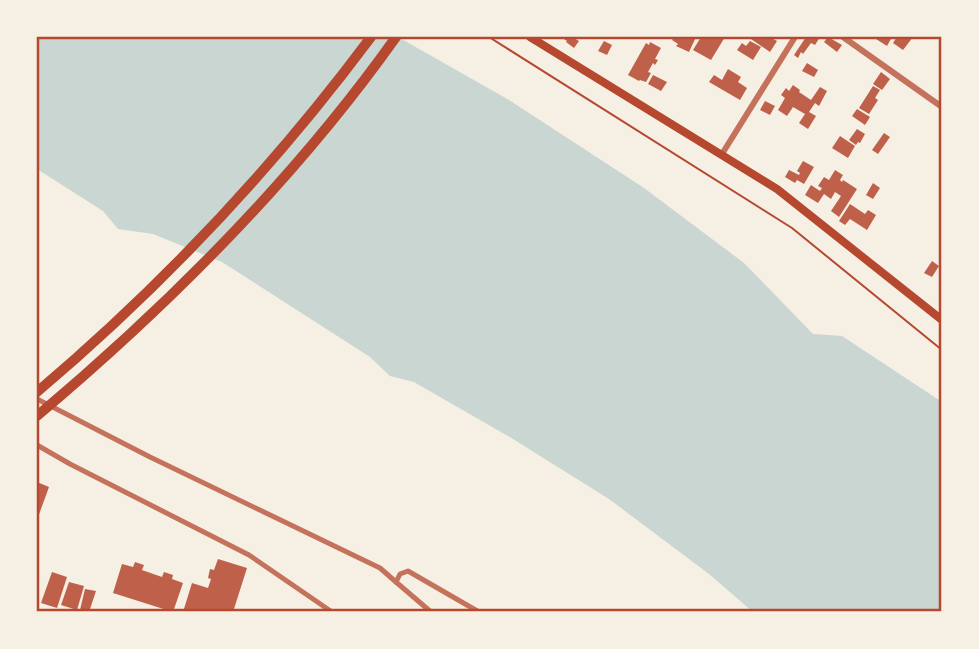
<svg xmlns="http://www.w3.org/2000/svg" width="979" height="649" viewBox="0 0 979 649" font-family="'Work Sans',sans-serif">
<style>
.water{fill:#c9d6d2}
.building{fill:#bf614a}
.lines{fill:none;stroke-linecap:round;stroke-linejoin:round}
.path{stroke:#b5482f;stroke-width:2}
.minor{stroke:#c5725c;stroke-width:5}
.tertiary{stroke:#c5725c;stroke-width:6}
.primary{stroke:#b5482f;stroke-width:8}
.motorway{stroke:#b5482f;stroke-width:10}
.neatline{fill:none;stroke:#b5482f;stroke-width:2.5}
</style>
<rect width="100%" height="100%" fill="#f6efe4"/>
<!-- water -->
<polygon class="water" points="37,37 398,37 509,100 644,188 744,263 813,334 842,336 942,402 942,612 753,612 709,574 609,499 513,439 414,382 390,376 370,357 222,262 153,234 118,229 103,211 37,169"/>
<!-- building -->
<g class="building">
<polygon points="565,37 569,38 572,37 579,41 574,48 566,42 567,41 564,39"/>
<polygon points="674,37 696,37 689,52 676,46 678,44 672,40"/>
<polygon points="701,37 725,37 711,60 693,50"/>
<polygon points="753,37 770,37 777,41 770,52 751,39"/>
<polygon points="806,37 820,37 815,45 811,43 803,54 801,52 798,58 794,55"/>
<polygon points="828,37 842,45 837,52 824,42"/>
<polygon points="877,37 892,37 887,46 876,39"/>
<polygon points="897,37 913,37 903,50 893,43"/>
<polygon points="604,41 612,45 607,55 598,51"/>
<polygon points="750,41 761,47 753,60 737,50 742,43 746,46"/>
<polygon points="650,42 661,48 655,59 658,60 655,65 653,63 648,72 651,73 646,82 640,80 639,81 628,75 646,43 649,45"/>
<polygon points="807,63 818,70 814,77 802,71"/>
<polygon points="728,69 741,77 738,82 747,88 740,100 709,82 714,75 722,80"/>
<polygon points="881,72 890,79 882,90 873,84"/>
<polygon points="653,75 667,82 661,91 648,84"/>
<polygon points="793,85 800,90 799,92 811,100 820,87 827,91 819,106 815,103 809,112 816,116 808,129 799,123 805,114 793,107 787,116 778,110 785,98 781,95 786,88 789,91"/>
<polygon points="873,86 880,90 875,98 878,100 869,114 859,108"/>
<polygon points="765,101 775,106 770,115 760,110"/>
<polygon points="857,109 870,117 865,125 852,116"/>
<polygon points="857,129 865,134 860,143 858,142 856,145 849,140"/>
<polygon points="884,133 890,137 878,154 872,150"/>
<polygon points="840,136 855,146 848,158 832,148"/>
<polygon points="803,161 814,167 804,184 797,180 795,183 785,177 789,170 799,175 800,173 797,171"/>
<polygon points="835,170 843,175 840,180 842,182 843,180 857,189 839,217 831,211 841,196 835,192 831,199 824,194 818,203 805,195 811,185 820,191 822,188 818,186 824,177 829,180"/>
<polygon points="873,183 880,188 873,199 866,195"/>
<polygon points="850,204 865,214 868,210 876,215 867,230 850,219 845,225 839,221"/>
<polygon points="932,261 939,266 932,277 924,273"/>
<polygon points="37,482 49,487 37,520"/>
<polygon points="218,559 247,568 233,612 183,612 192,583 208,588 211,579 208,578 210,569 214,570"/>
<polygon points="135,562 144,565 142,570 162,577 164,572 173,575 172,579 183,583 173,612 113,593 122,564 133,567"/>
<polygon points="52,572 67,577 57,608 41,603"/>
<polygon points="69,582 84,586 77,610 61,605"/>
<polygon points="85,589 96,591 89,612 80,610"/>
</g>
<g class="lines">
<!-- path -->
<polyline class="path" points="489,37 792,228 942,350"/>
<!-- minor -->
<g class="minor">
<polyline points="37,399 150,457 380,568 396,582"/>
<polyline points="37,445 70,464 249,555 332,612"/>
<polyline points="431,612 396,582 400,574 408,571 479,612"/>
</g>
<!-- tertiary -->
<g class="tertiary">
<polyline points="843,37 942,107"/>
<polyline points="722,154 795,37"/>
</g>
<!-- primary -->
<polyline class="primary" points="530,37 777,189 942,320"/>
<!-- motorway -->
<g class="motorway">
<path d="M37 392C161 287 274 167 371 37"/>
<path d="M37 416C170 304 295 179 396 37"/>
</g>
</g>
<!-- border -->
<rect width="979" height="649" fill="none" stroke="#f6efe4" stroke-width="77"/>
<rect x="38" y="38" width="902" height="572" class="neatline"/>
</svg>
